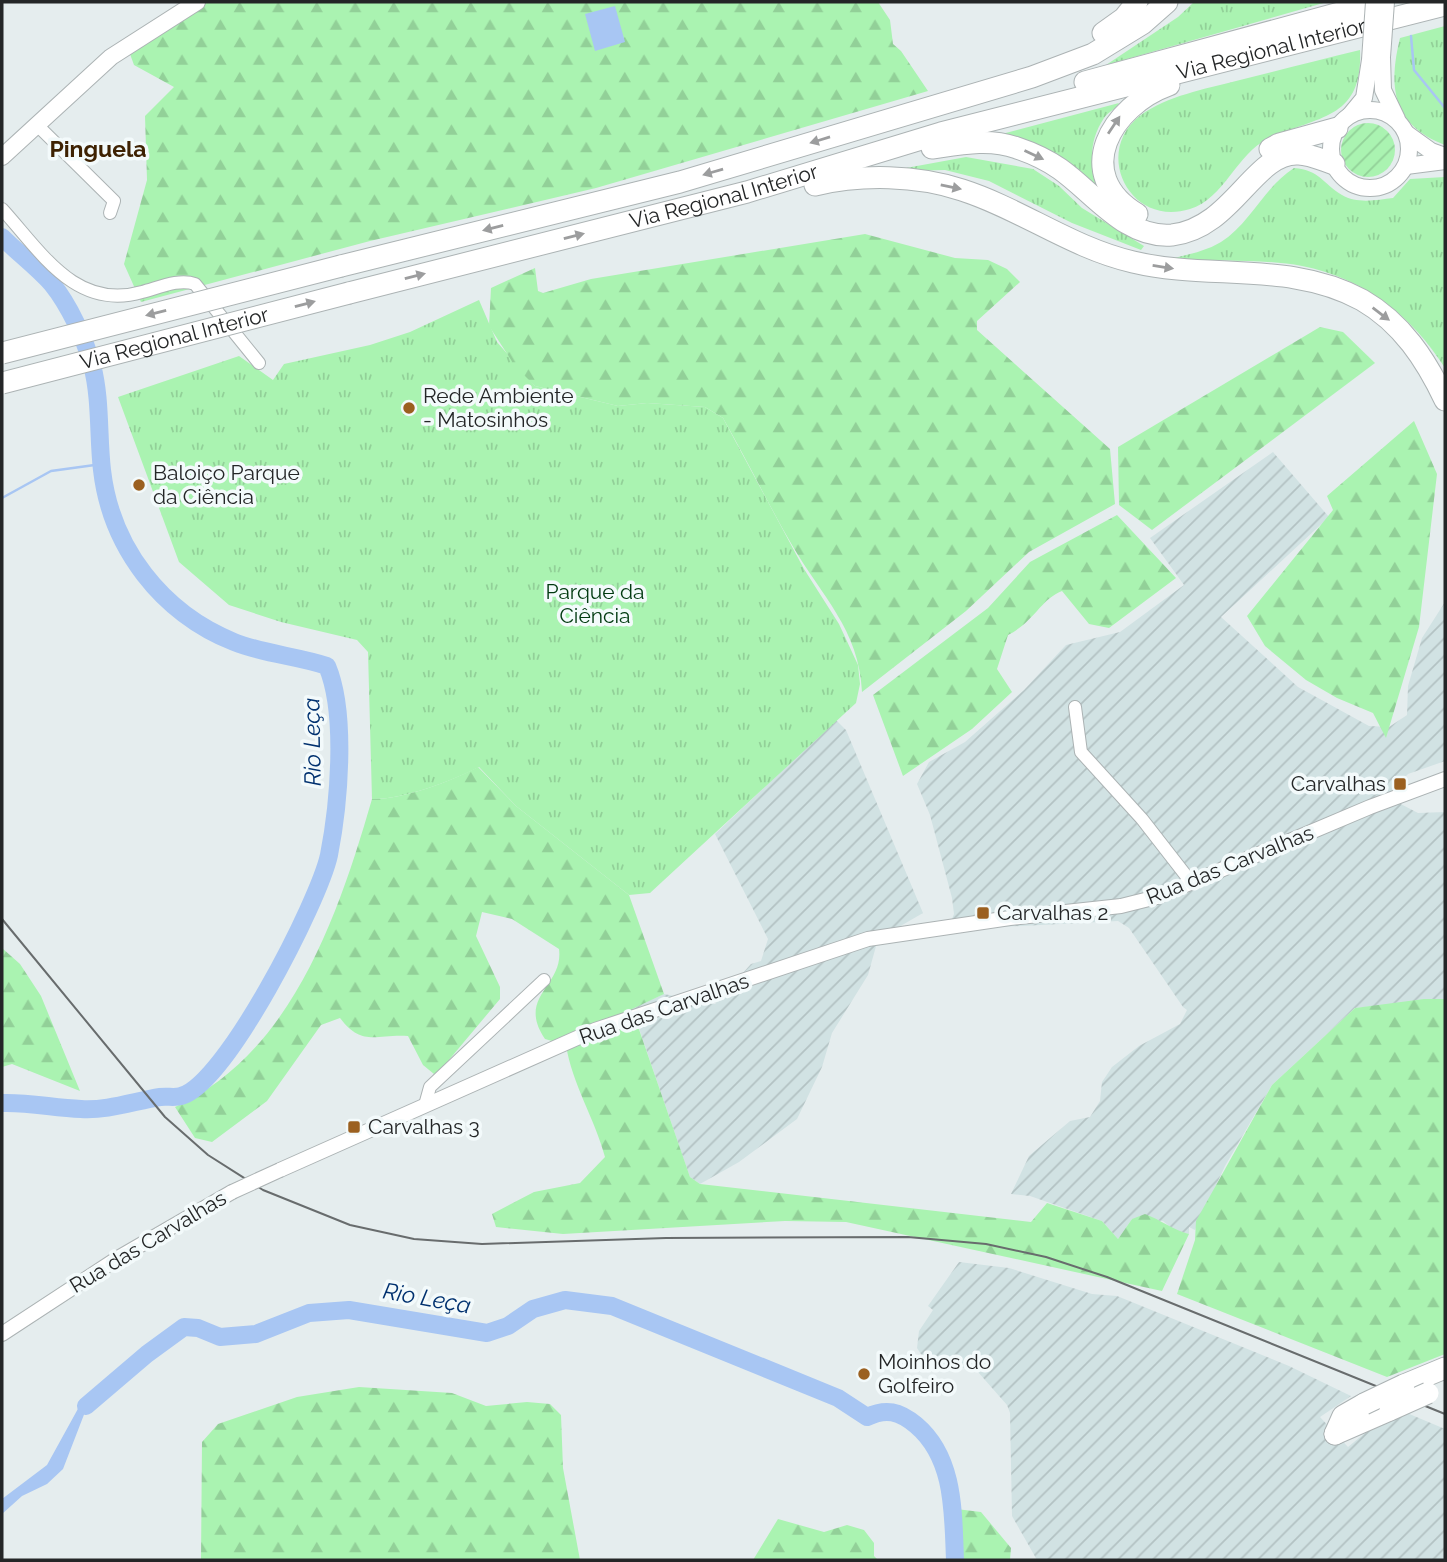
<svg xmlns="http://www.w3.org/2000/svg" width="1447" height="1562" viewBox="0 0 1447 1562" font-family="Raleway,sans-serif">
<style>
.industrial{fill:url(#industrial-furrows)}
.grass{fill:url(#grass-tufts)}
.forest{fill:url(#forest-firs)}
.garden{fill:url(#garden-furrows)}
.water{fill:#a8c6f3}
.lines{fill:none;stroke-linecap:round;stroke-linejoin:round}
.stream{stroke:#a8c6f3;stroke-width:2.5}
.river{stroke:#a8c6f3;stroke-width:18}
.minor-casing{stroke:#acb3b4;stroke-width:14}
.tertiary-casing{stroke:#acb3b4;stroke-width:16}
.secondary-casing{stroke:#acb3b4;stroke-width:18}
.motorway-casing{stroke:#acb3b4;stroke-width:23}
.minor{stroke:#fff;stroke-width:12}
.tertiary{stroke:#fff;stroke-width:14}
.secondary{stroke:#fff;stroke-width:16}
.motorway{stroke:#fff;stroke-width:21}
.tram{stroke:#686c6d;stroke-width:2}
.tertiary-bridge-casing{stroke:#acb3b4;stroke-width:16;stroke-linecap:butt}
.secondary-bridge-casing{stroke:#acb3b4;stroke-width:18;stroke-linecap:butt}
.motorway-bridge-casing{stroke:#acb3b4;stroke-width:23;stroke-linecap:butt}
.tertiary-bridge{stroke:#fff;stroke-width:14}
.secondary-bridge{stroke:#fff;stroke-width:16}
.motorway-bridge{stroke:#fff;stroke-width:21}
.oneway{fill:#9c9d9e}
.poi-dot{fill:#9b6020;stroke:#f3fafb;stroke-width:2.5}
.labels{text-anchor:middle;stroke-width:7;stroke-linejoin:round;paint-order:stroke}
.street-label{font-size:21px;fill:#242627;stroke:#f3fafb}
.poi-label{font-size:21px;fill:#242627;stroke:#f3fafb;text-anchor:start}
.park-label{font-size:21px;fill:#013a10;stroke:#f3fafb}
.neighbourhood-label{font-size:23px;font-weight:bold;fill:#3e2203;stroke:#f3fafb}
.water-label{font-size:23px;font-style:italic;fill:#01316f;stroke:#f3fafb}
</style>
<defs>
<pattern id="industrial-furrows" width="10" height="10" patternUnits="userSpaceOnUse" patternTransform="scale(1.75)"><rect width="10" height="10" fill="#d1e2e3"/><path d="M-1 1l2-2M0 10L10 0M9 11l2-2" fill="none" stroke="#b3c2c3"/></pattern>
<pattern id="grass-tufts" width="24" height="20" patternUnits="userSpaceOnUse" patternTransform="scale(1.75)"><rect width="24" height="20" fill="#aaf3b1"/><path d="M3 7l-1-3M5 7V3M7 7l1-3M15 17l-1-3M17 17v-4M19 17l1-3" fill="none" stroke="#92d098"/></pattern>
<pattern id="forest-firs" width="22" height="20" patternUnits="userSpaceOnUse" patternTransform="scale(1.75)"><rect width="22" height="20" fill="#aaf3b1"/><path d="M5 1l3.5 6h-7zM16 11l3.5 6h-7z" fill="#92d098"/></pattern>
<pattern id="garden-furrows" width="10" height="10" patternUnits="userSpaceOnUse" patternTransform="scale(1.75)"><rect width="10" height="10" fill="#aaf3b1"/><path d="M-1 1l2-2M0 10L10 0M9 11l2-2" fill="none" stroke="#92d098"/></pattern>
</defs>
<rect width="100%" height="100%" fill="#e5edee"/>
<!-- industrial -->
<g class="industrial">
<polygon points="1273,452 1329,517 1221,617 1298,687 1369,726 1389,727 1407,715 1408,686 1422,638 1445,602 1445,761 1408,774 1398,784 1395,801 1418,813 1445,812 1445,999 1355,1008 1272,1085 1225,1166 1195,1230 1189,1227 1189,1234 1175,1231 1163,1221 1132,1219 1118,1239 1102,1221 1030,1196 1011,1194 1029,1156 1070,1121 1090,1117 1100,1101 1102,1082 1112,1067 1139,1046 1180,1024 1187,1010 1183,1007 1129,928 1118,921 960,929 950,924 954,914 952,898 930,815 917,784 929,762 965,742 1024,690 1066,645 1120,632 1184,585 1150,538"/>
<polygon points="836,720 846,730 923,913 878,939 868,975 832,1033 822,1067 797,1119 739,1162 700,1184 690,1177 685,1163 632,1008 664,994 715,1004 751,964 761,961 768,939 715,834"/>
<polygon points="959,1262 1009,1268 1092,1294 1117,1296 1289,1366 1351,1396 1320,1417 1348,1447 1371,1428 1407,1413 1445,1429 1445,1560 1037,1560 1012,1516 1010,1413 1007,1405 978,1372 970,1367 947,1370 928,1365 917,1348 919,1331 933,1310 928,1306"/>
</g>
<!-- grass -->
<g class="grass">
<polygon points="1194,2 1327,2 1106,65 1178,17"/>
<path d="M1445 26V145C1392 125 1388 87 1400 38Z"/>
<path d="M1360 50C1363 120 1319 115 1268 139 1237 153 1224 199 1190 209 1129 228 1092 151 1141 115 1167 96 1205 89 1236 81 1277 71 1318 60 1360 50Z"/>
<path d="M1119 103C1116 109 1108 112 1104 118 1087 144 1090 167 1103 193 1071 168 1042 135 999 138L998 135Z"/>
<polygon points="966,157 1033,169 1059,186 1082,208 1144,246 1141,250 1072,223 989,181 945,170 906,171 906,168"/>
<path d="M1294 168C1320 170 1322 183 1342 195 1357 204 1377 200 1393 198L1410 179 1445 177V368C1412 316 1364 278 1302 266 1262 258 1216 263 1174 258 1190 254 1206 251 1221 242 1250 224 1264 187 1294 168Z"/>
<path d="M479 300 497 342 535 386 618 406 647 403 705 407 723 418 804 569 839 624 858 665 860 684 856 703 650 893 629 895 516 806 479 767C452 781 401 800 372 799L368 652 357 640 281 622 229 605 179 562 118 397 239 356 273 380 284 364 370 345 410 332Z"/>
</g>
<!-- forest -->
<g class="forest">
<polygon points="208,2 878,2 890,20 893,44 901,51 928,91 596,188 370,241 141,302 124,264 147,180 145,116 174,87 134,65 130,54"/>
<path d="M865 234 955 258 988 260 1007 269 1020 282 977 321V330L1110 449 1115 504 1029 552 966 611 862 692C859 629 822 597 792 545 768 504 747 460 723 418L705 407 647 403 618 406 535 386 515 366 489 326 491 288 535 268 538 291 543 293 591 279Z"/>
<polygon points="1320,327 1343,332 1375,363 1152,530 1119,505 1118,447"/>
<polygon points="1414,421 1437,474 1419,627 1386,738 1373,713 1337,698 1306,680 1265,646 1247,616 1333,510 1327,496"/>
<path d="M1117 515 1176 578 1109 628 1089 624 1062 591C1041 599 1034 622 1008 635L997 669 1012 692 972 729 903 776 873 695 988 608 1030 562Z"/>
<path d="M478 767 516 806 629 895 664 994 632 1009 690 1177 700 1184 1031 1222 1047 1203 1102 1221 1118 1239 1132 1219 1145 1214C1161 1220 1173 1230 1189 1234L1162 1291 846 1222 785 1221 563 1234 496 1227 492 1214 534 1192 580 1183 605 1157C595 1119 572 1084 566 1045L545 1039C516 996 564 986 559 949L512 919 482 912 476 936 500 987V999L438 1073 434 1074 423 1065 408 1036C375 1034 362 1047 340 1018L321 1025 267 1101 212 1142 195 1138 175 1107C292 1054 339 913 372 799 401 800 452 781 478 767Z"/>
<polygon points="2,948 20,964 41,996 80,1091 12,1064 2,1067"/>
<polygon points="1424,999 1445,999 1445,1354 1387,1377 1177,1294 1195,1240 1196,1221 1272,1085 1355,1008"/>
<polygon points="359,1387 452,1393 486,1406 527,1402 550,1404 561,1415 563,1468 580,1560 201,1560 202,1442 218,1424 297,1397"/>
<polygon points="948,1508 981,1512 1011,1548 1010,1560 950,1560 946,1527"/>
<polygon points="778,1519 824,1532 847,1525 864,1530 874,1543 874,1556 878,1560 753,1560"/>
</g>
<!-- garden -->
<circle class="garden" cx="1368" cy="150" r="27"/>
<!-- water -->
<g class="water">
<polygon points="615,6 625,42 595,51 585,14"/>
<polygon points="102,1383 105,1394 85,1412 63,1469 47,1484 22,1496 2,1514 2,1499 47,1465 85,1396"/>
</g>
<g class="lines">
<!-- stream -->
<g class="stream">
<polyline points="1411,36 1414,70 1445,108"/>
<polyline points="2,498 51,471 102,464"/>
</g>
<!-- river -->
<g class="river">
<path d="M2 237C18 253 37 267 52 284 69 305 85 339 92 365 101 399 98 436 102 470 111 548 162 613 234 642 264 654 297 656 327 666 347 713 339 804 329 855 319 901 226 1084 181 1096 175 1098 167 1096 160 1097 135 1101 106 1111 81 1109 54 1108 29 1102 2 1103"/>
<path d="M86 1406 147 1354 184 1327 198 1328 220 1337 256 1334 309 1313 349 1310 487 1333 508 1326 533 1309 565 1300 612 1306 838 1398 867 1417C886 1408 899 1411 916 1425 955 1458 953 1513 955 1560"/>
</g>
<defs>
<g id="minor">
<polyline points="36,124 114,201 110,213"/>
<path d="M2 209C42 253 76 311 142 292 158 288 179 278 195 284L259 363"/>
<polyline points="1075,707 1081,752 1142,819 1191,882"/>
<polyline points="425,1105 430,1087 544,980"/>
</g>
<g id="tertiary">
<polyline points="280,1170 595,1030 868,939 1010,918 1121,906 1157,897 1370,807 1445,779"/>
<polyline points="2,1334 118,1258 232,1192"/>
</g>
<g id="secondary">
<polyline points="1382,57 1383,90 1397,119"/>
<circle cx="1370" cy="149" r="39"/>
<polyline points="1350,115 1364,98 1370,60"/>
<polyline points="1406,133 1431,151 1445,156"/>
<polyline points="2,157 111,57 197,2"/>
<polyline points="1406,166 1445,161"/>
</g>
<g id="motorway">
<polyline points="1103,33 1124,18 1137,2"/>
<polyline points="1085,82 1380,2"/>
<path d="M932 148C960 144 990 138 1017 148 1032 153 1047 160 1060 169 1094 193 1126 239 1172 235 1233 228 1254 152 1298 154 1310 154 1322 160 1334 164"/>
<polyline points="1270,149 1279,144 1337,128"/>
<path d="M815 185C861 174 917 175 962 190 1021 209 1072 248 1133 262 1208 280 1292 261 1362 300 1402 323 1426 360 1445 400"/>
<path d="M1137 214C1071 174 1111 106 1169 85"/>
<polyline points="341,266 680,182 1032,77 1093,54 1142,24 1167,2"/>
<path id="s1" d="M349 293 747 192 941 133 1445 5"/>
<polyline points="1404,1385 1445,1368"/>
<polyline points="1335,1434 1390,1410"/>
<polyline points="1335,1434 1343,1416 1364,1404"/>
</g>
</defs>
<!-- minor casing -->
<use href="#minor" class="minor-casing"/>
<!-- tertiary casing -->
<use href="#tertiary" class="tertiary-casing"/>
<!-- secondary casing -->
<use href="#secondary" class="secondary-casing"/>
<!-- motorway casing -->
<use href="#motorway" class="motorway-casing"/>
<!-- minor -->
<use href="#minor" class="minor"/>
<!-- tertiary -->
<use href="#tertiary" class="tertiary"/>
<!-- secondary -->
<use href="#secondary" class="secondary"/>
<!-- motorway -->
<use href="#motorway" class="motorway"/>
<!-- tram -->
<polyline class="tram" points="2,919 165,1117 208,1155 263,1190 350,1225 414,1239 482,1244 666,1238 908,1237 986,1244 1046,1257 1107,1277 1445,1414"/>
<defs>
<polyline id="tertiary-bridge" points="232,1192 280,1170"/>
<g id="secondary-bridge">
<polyline points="1382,57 1386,2"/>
<polyline points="1370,60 1374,2"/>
</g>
<g id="motorway-bridge">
<polyline points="2,353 341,266"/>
<path id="s2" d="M2 383 349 293"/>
<polyline points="1364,1404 1404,1385"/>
<polyline points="1390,1410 1428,1393"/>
</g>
</defs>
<!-- tertiary-bridge casing -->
<use href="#tertiary-bridge" class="tertiary-bridge-casing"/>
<!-- secondary-bridge casing -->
<use href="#secondary-bridge" class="secondary-bridge-casing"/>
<!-- motorway-bridge casing -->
<use href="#motorway-bridge" class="motorway-bridge-casing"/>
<!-- tertiary-bridge -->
<use href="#tertiary-bridge" class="tertiary-bridge"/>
<!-- secondary-bridge -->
<use href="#secondary-bridge" class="secondary-bridge"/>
<!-- motorway-bridge -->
<use href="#motorway-bridge" class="motorway-bridge"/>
</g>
<!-- one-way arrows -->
<defs><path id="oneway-solid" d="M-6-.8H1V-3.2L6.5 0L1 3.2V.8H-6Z" transform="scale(1.75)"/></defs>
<g class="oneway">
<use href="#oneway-solid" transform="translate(1114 125) rotate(-56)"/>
<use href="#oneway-solid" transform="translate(820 140) rotate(163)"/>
<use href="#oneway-solid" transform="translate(1034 155) rotate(25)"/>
<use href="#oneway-solid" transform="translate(713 172) rotate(164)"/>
<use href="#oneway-solid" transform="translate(951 187) rotate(12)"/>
<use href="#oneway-solid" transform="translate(493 228) rotate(166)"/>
<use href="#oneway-solid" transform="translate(574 236) rotate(-14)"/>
<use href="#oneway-solid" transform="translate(1163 267) rotate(9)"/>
<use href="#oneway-solid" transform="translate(415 276) rotate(-14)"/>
<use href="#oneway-solid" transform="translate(305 304) rotate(-15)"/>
<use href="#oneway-solid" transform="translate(156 313) rotate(166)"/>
<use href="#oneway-solid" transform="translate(1381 314) rotate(37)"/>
</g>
<!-- markers -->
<g class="poi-dot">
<circle cx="409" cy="408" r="7"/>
<circle cx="139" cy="485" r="7"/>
<rect x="1393" y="777" width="14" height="14" rx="3.5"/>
<rect x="976" y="906" width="14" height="14" rx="3.5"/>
<rect x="347" y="1120" width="14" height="14" rx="3.5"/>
<circle cx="864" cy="1374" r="7"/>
</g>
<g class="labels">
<!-- street labels -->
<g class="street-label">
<text dy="7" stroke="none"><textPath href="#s1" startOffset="954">Via Regional Interior</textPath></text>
<text dy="7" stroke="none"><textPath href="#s1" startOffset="387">Via Regional Interior</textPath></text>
<text dy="7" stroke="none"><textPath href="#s2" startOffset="178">Via Regional Interior</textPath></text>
<text transform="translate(1230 865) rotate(-22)" y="7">Rua das Carvalhas</text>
<text transform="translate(664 1009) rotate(-19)" y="7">Rua das Carvalhas</text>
<text transform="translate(148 1242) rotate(-31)" y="7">Rua das Carvalhas</text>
</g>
<!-- poi labels -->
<g class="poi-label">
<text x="423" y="403">Rede Ambiente<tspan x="423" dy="24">- Matosinhos</tspan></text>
<text x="153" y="480">Baloiço Parque<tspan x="153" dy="24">da Ciência</tspan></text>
<text x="1386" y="791" text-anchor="end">Carvalhas</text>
<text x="997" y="920">Carvalhas 2</text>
<text x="368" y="1134">Carvalhas 3</text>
<text x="878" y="1369">Moinhos do<tspan x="878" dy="24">Golfeiro</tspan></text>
</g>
<!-- park labels -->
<g class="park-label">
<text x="595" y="599">Parque da<tspan x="595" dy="24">Ciência</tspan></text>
</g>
<!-- neighbourhood labels -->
<g class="neighbourhood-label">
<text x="98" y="157">Pinguela</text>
</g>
<!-- water labels -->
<g class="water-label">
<text transform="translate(312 742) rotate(-91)" y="8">Rio Leça</text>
<text transform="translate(427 1298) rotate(10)" y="8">Rio Leça</text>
</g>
</g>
<!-- border -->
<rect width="1447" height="1562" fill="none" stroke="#242627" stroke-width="7"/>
</svg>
